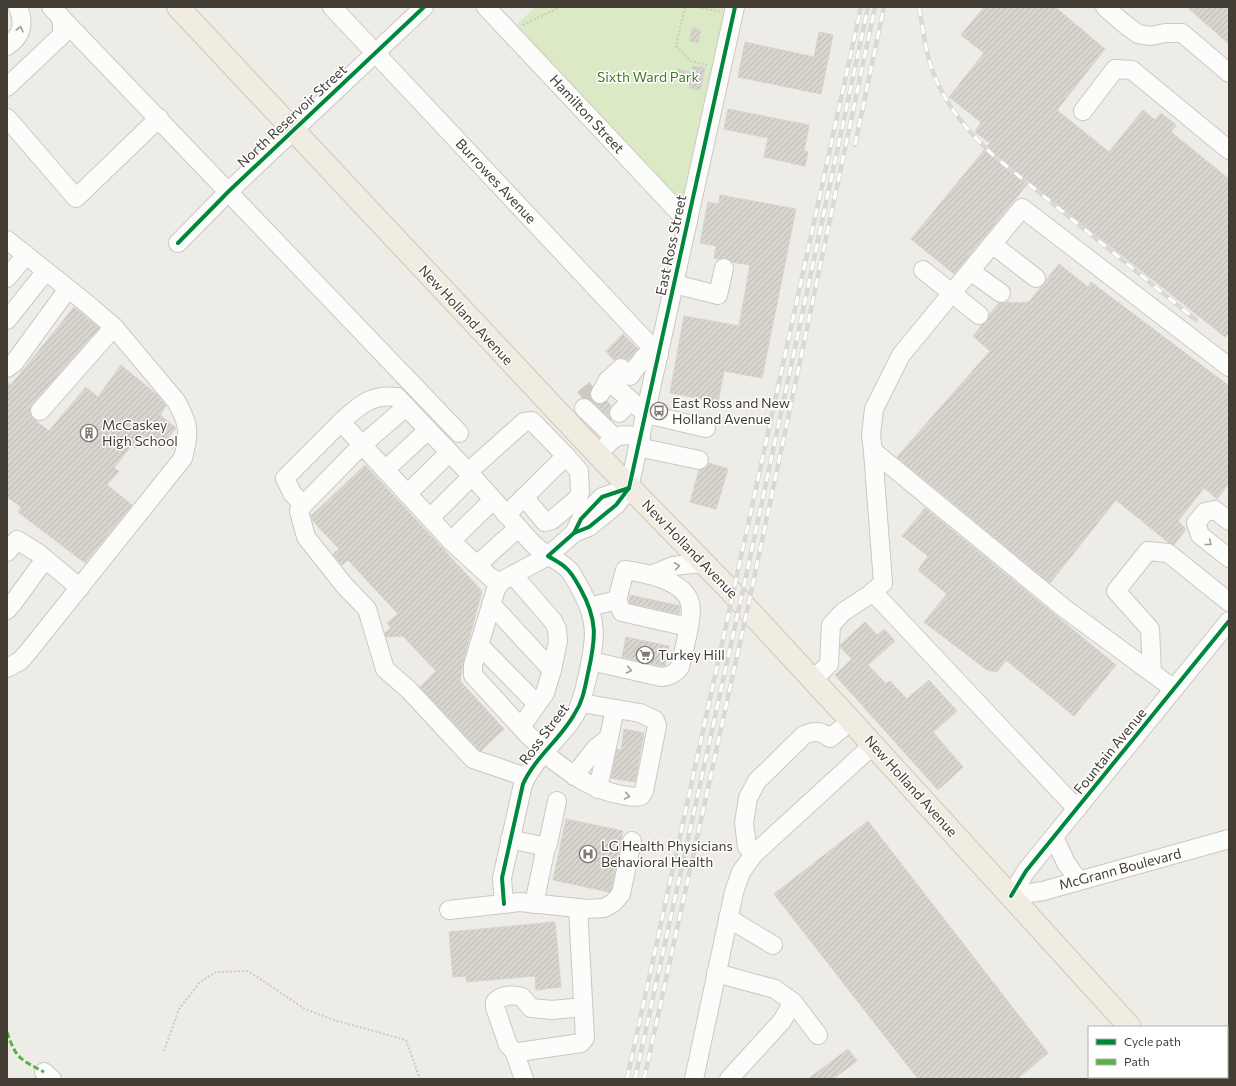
<svg xmlns="http://www.w3.org/2000/svg" width="1236" height="1086" viewBox="0 0 1236 1086" font-family="Commissioner,sans-serif">
<style>
.green{fill:#dbeac5}
.building{fill:url(#building-hatch);stroke:#d7d3cc}
.lines{fill:none;stroke-linecap:round;stroke-linejoin:round}
.minor-tunnel{stroke:#ccc9c2;stroke-width:18;stroke-dasharray:18 9;stroke-linecap:butt}
.minor-casing{stroke:#cbc8c2;stroke-width:20}
.major-casing{stroke:#d1c8b3;stroke-width:24}
.path{stroke:#cdcac6;stroke-width:2;stroke-dasharray:2 2;stroke-linecap:butt}
.minor{stroke:#fcfcfb;stroke-width:18}
.major{stroke:#f0ece2;stroke-width:22}
.rail-casing{stroke:#d8d8d7;stroke-width:4.5}
.rail{stroke:#fff;stroke-width:3;stroke-dasharray:9;stroke-linecap:butt}
.quiet{stroke:#57b346;stroke-width:3;stroke-dasharray:6 3;stroke-linecap:butt}
.cycleway-casing{stroke:#fff;stroke-width:6}
.cycleway{stroke:#00873e;stroke-width:4}
.oneway{stroke:#a09c97}
.labels{text-anchor:middle;stroke-width:3;stroke-linejoin:round;paint-order:stroke}
.park-label{font-size:14px;fill:#457626;stroke:#fff}
.street-label{font-size:14px;fill:#443d33;stroke:#fff}
.poi-label{font-size:14px;fill:#443d33;stroke:#fff;text-anchor:start}
</style>
<defs>
<pattern id="building-hatch" width="6" height="6" patternUnits="userSpaceOnUse"><rect width="6" height="6" fill="#d8d5cf"/><path d="M-1 1l2-2M0 6l6-6M5 7l2-2" fill="none" stroke="#bbb8b2"/></pattern>
</defs>
<rect width="100%" height="100%" fill="#eeece6"/>
<!-- green -->
<polygon class="green" points="535,7 735,7 688,222 509,32"/>
<!-- building -->
<g class="building">
<polygon points="984,7 1055,7 1105,49 1057,110 1109,152 1143,110 1155,120 1161,113 1176,125 1171,132 1229,179 1229,332 1225,337 1029,182 954,274 911,239 990,143 975,132 981,122 949,97 984,53 961,35"/>
<polygon points="1187,7 1225,7 1229,11 1229,44"/>
<polygon points="692,28 701,30 698,43 689,41"/>
<polygon points="819,32 833,35 821,94 738,77 745,42 814,57"/>
<polygon points="693,66 705,68 700,90 689,88 690,82 676,79 678,69 692,73"/>
<polygon points="728,109 809,125 804,151 808,152 805,166 764,157 768,138 724,129"/>
<polygon points="720,195 796,209 762,378 724,371 718,402 670,393 684,316 739,326 750,265 732,262 726,258 719,259 714,258 716,246 700,243 708,202 719,204"/>
<polygon points="1059,264 1088,287 1091,282 1229,386 1229,483 1217,499 1204,488 1178,521 1186,529 1174,545 1169,543 1116,500 1050,583 897,457 990,351 973,336 982,325 987,321 989,315 999,303 1005,303 1008,301 1010,303 1029,302"/>
<polygon points="74,307 99,328 32,404 30,409 30,414 33,419 49,431 86,387 98,397 121,365 157,395 166,406 160,415 176,428 160,448 146,436 136,448 132,445 114,468 119,471 107,485 132,505 85,563 18,512 21,507 7,497 7,382 11,385"/>
<polygon points="623,334 638,349 628,360 623,358 618,358 614,360 606,351"/>
<polygon points="592,387 590,394 591,399 594,403 600,404 607,401 611,406 609,411 609,415 611,420 591,400 587,398 581,397"/>
<polygon points="709,463 728,469 716,509 690,502 699,470 706,467"/>
<polygon points="365,465 482,591 463,662 460,681 504,729 481,751 479,750 420,687 436,671 403,636 386,637 385,633 391,628 387,623 398,614 348,560 342,565 333,554 339,549 313,521 311,516"/>
<polygon points="925,508 1116,665 1074,716 1006,660 997,672 987,670 924,622 947,594 918,570 928,556 902,536"/>
<polygon points="630,595 680,606 679,614 630,603 629,601"/>
<polygon points="865,622 877,635 884,629 895,641 868,665 886,684 890,681 907,699 929,680 957,711 933,732 963,767 938,790 835,675 852,659 840,647 841,644"/>
<polygon points="626,637 669,646 665,666 661,666 622,657"/>
<polygon points="624,729 644,733 635,782 611,778 617,749 621,750"/>
<polygon points="566,819 623,831 611,890 609,892 553,880"/>
<polygon points="868,821 1048,1053 1017,1079 918,1079 774,894"/>
<polygon points="555,922 561,987 536,990 535,976 467,982 466,976 453,977 449,932"/>
<polygon points="848,1049 857,1061 833,1079 808,1079"/>
</g>
<g class="lines">
<!-- minor-tunnel -->
<polyline class="minor-tunnel" points="583,399 595,389"/>
<defs>
<g id="minor">
<polyline points="51,7 459,433"/>
<polyline points="332,7 659,355"/>
<polyline points="486,7 688,222"/>
<polyline points="1105,7 1122,22 1138,34 1151,36 1165,33 1182,33 1229,73"/>
<path d="M7 46C22 36 25 24 18 7"/>
<polyline points="7,87 62,35 62,23 60,16"/>
<polyline points="1083,111 1115,69 1132,70 1229,150"/>
<polyline points="7,118 76,198 159,118"/>
<polyline points="7,240 85,302 114,327"/>
<polyline points="178,243 229,191 424,7"/>
<polyline points="992,244 1036,278"/>
<polyline points="923,270 979,315"/>
<polyline points="970,271 1001,293"/>
<polyline points="7,278 26,255"/>
<polyline points="674,284 718,295 724,268"/>
<polyline points="7,320 46,271"/>
<polyline points="7,368 14,363 68,289"/>
<polyline points="608,380 646,414 706,428"/>
<polyline points="600,394 608,380 621,368 630,376 644,357 656,366"/>
<polyline points="406,407 362,445 303,505 299,511 306,537 344,585 367,609 385,669 409,690 473,759 526,777"/>
<polyline points="584,408 615,438"/>
<polyline points="619,413 631,401"/>
<polyline points="638,447 699,460"/>
<polyline points="873,451 1064,608 1174,689"/>
<path d="M598 454C615 437 615 432 641 437"/>
<polyline points="385,470 428,430"/>
<polyline points="468,472 524,422 532,421 566,456 506,515"/>
<polyline points="407,494 449,453"/>
<polyline points="524,497 545,522 552,520 578,498 580,492 579,471 566,456"/>
<polyline points="303,505 292,493 285,478 341,422"/>
<polyline points="430,518 472,476"/>
<polyline points="1229,521 1215,510 1205,512 1196,523 1200,535 1229,558"/>
<polyline points="574,533 589,527 616,505 629,488 735,7"/>
<polyline points="451,541 493,500"/>
<polyline points="7,552 17,540 38,553 80,588"/>
<polyline points="477,565 518,528"/>
<polyline points="513,575 553,621 557,629 558,641 552,670 545,693 521,727"/>
<polyline points="651,575 673,566 704,563"/>
<path d="M500 583 490 577 451 541 341 422C359 406 370 394 397 397L472 476 533 544C544 555 560 560 570 571 574 577 577 583 581 590 599 622 595 641 588 675 584 691 581 707 571 721 555 742 534 760 523 784L502 878 504 904"/>
<polyline points="873,592 1077,809"/>
<polyline points="617,600 622,612 688,627"/>
<polyline points="491,604 552,670"/>
<path d="M589 607 617 600 625 570C645 573 684 580 690 603 694 616 683 652 680 667 675 674 670 676 661 677L591 661"/>
<polyline points="7,610 13,603 45,559"/>
<polyline points="479,645 537,704"/>
<path d="M7 668 20 661 28 652 183 458C190 432 189 424 176 401L114 327 40 411"/>
<polyline points="1152,672 1150,629 1116,591 1148,551 1168,553 1229,602"/>
<polyline points="813,680 829,664 831,625 843,612 869,595 883,583 873,451 871,435 874,409 901,355 1022,208 1229,367"/>
<polyline points="546,751 527,734 473,675 473,665 496,589 500,583 505,579 548,556 574,533 581,519 602,497 629,488"/>
<path d="M544 753C570 773 589 789 622 795 629 796 634 798 641 796L644 791 657 726 655 720 640 713 581 703"/>
<polyline points="574,776 595,749 609,737"/>
<polyline points="598,789 615,709"/>
<polyline points="1054,837 1066,863 1079,881"/>
<polyline points="510,839 546,847 548,844 557,801"/>
<path d="M754 854 747 847 744 823 748 798 757 781 804 735C815 730 821 731 830 738L851 721"/>
<polyline points="1011,896 1026,871 1229,621"/>
<polyline points="1011,896 1043,891 1229,839"/>
<polyline points="534,904 546,847"/>
<path d="M578 908C580 951 583 994 585 1038L581 1043 519 1052 514 1051 508 1045 495 1007V1002C501 995 513 994 522 997L531 1008 552 1010 583 1007"/>
<polyline points="449,910 520,902 588,909 604,908 613,903 621,894 632,841"/>
<polyline points="728,918 773,945"/>
<polyline points="716,973 775,989 793,1002 782,1021 729,1079"/>
<polyline points="793,1002 818,1035"/>
<polyline points="1227,1042 1229,1040"/>
<polyline points="514,1051 524,1079"/>
<polyline points="44,1072 52,1079"/>
<polyline points="694,1079 734,892 741,872 754,854 873,745"/>
</g>
<g id="major">
<polyline points="178,7 605,462 728,588 851,721 1130,1027"/>
<polyline points="1176,1077 1177,1079"/>
</g>
</defs>
<!-- minor casing -->
<use href="#minor" class="minor-casing"/>
<!-- major casing -->
<use href="#major" class="major-casing"/>
<!-- path -->
<g class="path">
<polyline points="685,7 676,46 691,61 707,65"/>
<polyline points="698,7 720,12"/>
<polyline points="523,25 560,7"/>
<polyline points="164,1051 179,1009 200,982 216,972 248,971 305,1009 334,1020 406,1040 420,1079"/>
</g>
<!-- minor -->
<use href="#minor" class="minor"/>
<!-- major -->
<use href="#major" class="major"/>
<defs>
<g id="rail">
<path d="M919 7C922 23 924 40 928 56 938 96 963 127 993 155L1196 320"/>
<polyline points="855,145 884,7"/>
<polyline points="627,1079 861,7"/>
<polyline points="635,1079 745,581 868,7"/>
<polyline points="644,1079 752,588 875,7"/>
</g>
</defs>
<!-- rail casing -->
<use href="#rail" class="rail-casing"/>
<!-- rail -->
<use href="#rail" class="rail"/>
<!-- quiet -->
<path class="quiet" d="M7 1032C16 1059 20 1059 44 1072"/>
<defs>
<g id="cycleway">
<polyline points="178,243 229,191 424,7"/>
<polyline points="574,533 589,527 616,505 629,488 735,7"/>
<polyline points="1011,896 1026,871 1229,621"/>
<path d="M504 904 502 878 523 784C535 757 561 739 575 713 583 701 585 687 588 673 596 638 598 620 580 588 576 581 572 573 566 568 561 563 554 560 548 556L574 533 581 519 602 497 629 488"/>
</g>
</defs>
<!-- cycleway casing -->
<use href="#cycleway" class="cycleway-casing"/>
<!-- cycleway -->
<use href="#cycleway" class="cycleway"/>
</g>
<!-- one-way arrows -->
<defs><path id="oneway-chevron" d="M-2-3.5L2.5 0L-2 3.5" fill="none" stroke-width="1.6" stroke-linecap="round" stroke-linejoin="round"/></defs>
<g class="oneway">
<use href="#oneway-chevron" transform="translate(20 29) rotate(-76)"/>
<use href="#oneway-chevron" transform="translate(1209 543) rotate(39)"/>
<use href="#oneway-chevron" transform="translate(677 566) rotate(-9)"/>
<use href="#oneway-chevron" transform="translate(629 670) rotate(12)"/>
<use href="#oneway-chevron" transform="translate(627 796) rotate(10)"/>
</g>
<!-- icons -->
<defs>
<symbol id="bus-ring" viewBox="-11 -11 22 22"><circle r="9.5" fill="#fff" stroke="#807a72" stroke-width="1.5"/><path d="M-5-6H5V4H4V6H2V4H-2V6H-4V4H-5ZM-3.5-4V0h7V-4ZM-3.5 1.2v1.5H-2V1.2ZM2 1.2v1.5H3.5V1.2Z" fill="#807a72"/></symbol>
<symbol id="building-ring" viewBox="-11 -11 22 22"><circle r="9.5" fill="#fff" stroke="#807a72" stroke-width="1.5"/><path d="M-4-6H4V6H1V3H-1V6H-4ZM-2.5-4.3h1.7v1.8h-1.7ZM.8-4.3h1.7v1.8H.8ZM-2.5-1h1.7V.8h-1.7ZM.8-1h1.7V.8H.8Z" fill="#807a72"/></symbol>
<symbol id="supermarket-ring" viewBox="-11 -11 22 22"><circle r="9.5" fill="#fff" stroke="#807a72" stroke-width="1.5"/><path d="M-6-5.5h2.5l.6 2H6L4.5 2H-2.5L-4.4-4H-6ZM-1.5 3.2a1.3 1.3 0 1 0 .1 0ZM3 3.2a1.3 1.3 0 1 0 .1 0Z" fill="#807a72"/></symbol>
<symbol id="hospital-ring" viewBox="-11 -11 22 22"><circle r="9.5" fill="#fff" stroke="#807a72" stroke-width="1.5"/><path d="M-5-5h3v3.5h4V-5h3V5h-3V1.5h-4V5h-3Z" fill="#807a72"/></symbol>
</defs>
<g fill-rule="evenodd">
<use href="#bus-ring" x="649" y="401" width="20" height="20"/>
<use href="#building-ring" x="79" y="423" width="20" height="20"/>
<use href="#supermarket-ring" x="635" y="645" width="20" height="20"/>
<use href="#hospital-ring" x="578" y="844" width="20" height="20"/>
</g>
<g class="labels">
<!-- park labels -->
<g class="park-label">
<text x="648" y="82">Sixth Ward Park</text>
</g>
<!-- street labels -->
<g class="street-label">
<text transform="translate(587 114) rotate(47)" y="5">Hamilton Street</text>
<text transform="translate(292 116) rotate(-43)" y="5">North Reservoir Street</text>
<text transform="translate(496 181) rotate(47)" y="5">Burrowes Avenue</text>
<text transform="translate(671 245) rotate(-78)" y="5">East Ross Street</text>
<text transform="translate(466 315) rotate(47)" y="5">New Holland Avenue</text>
<text transform="translate(690 549) rotate(46)" y="5">New Holland Avenue</text>
<text transform="translate(544 734) rotate(-53)" y="5">Ross Street</text>
<text transform="translate(1110 751) rotate(-51)" y="5">Fountain Avenue</text>
<text transform="translate(911 786) rotate(48)" y="5">New Holland Avenue</text>
<text transform="translate(1120 869) rotate(-15)" y="5">McGrann Boulevard</text>
</g>
<!-- poi labels -->
<g class="poi-label">
<text x="672" y="408">East Ross and New<tspan x="672" dy="16">Holland Avenue</tspan></text>
<text x="102" y="430">McCaskey<tspan x="102" dy="16">High School</tspan></text>
<text x="658" y="660">Turkey Hill</text>
<text x="601" y="851">LG Health Physicians<tspan x="601" dy="16">Behavioral Health</tspan></text>
</g>
</g>
<!-- border -->
<rect width="1236" height="1086" fill="none" stroke="#443d33" stroke-width="16"/>
<!-- legend -->
<rect x="1088" y="1026" width="140" height="52" fill="#ffffff" stroke="#b4b1ad"/>
<rect x="1096" y="1039" width="20" height="6" fill="#00873e" stroke="#b4b1ad"/>
<text x="1124" y="1046" font-size="12" fill="#443d33">Cycle path</text>
<rect x="1096" y="1059" width="20" height="6" fill="#57b346" stroke="#b4b1ad"/>
<text x="1124" y="1066" font-size="12" fill="#443d33">Path</text>
</svg>
